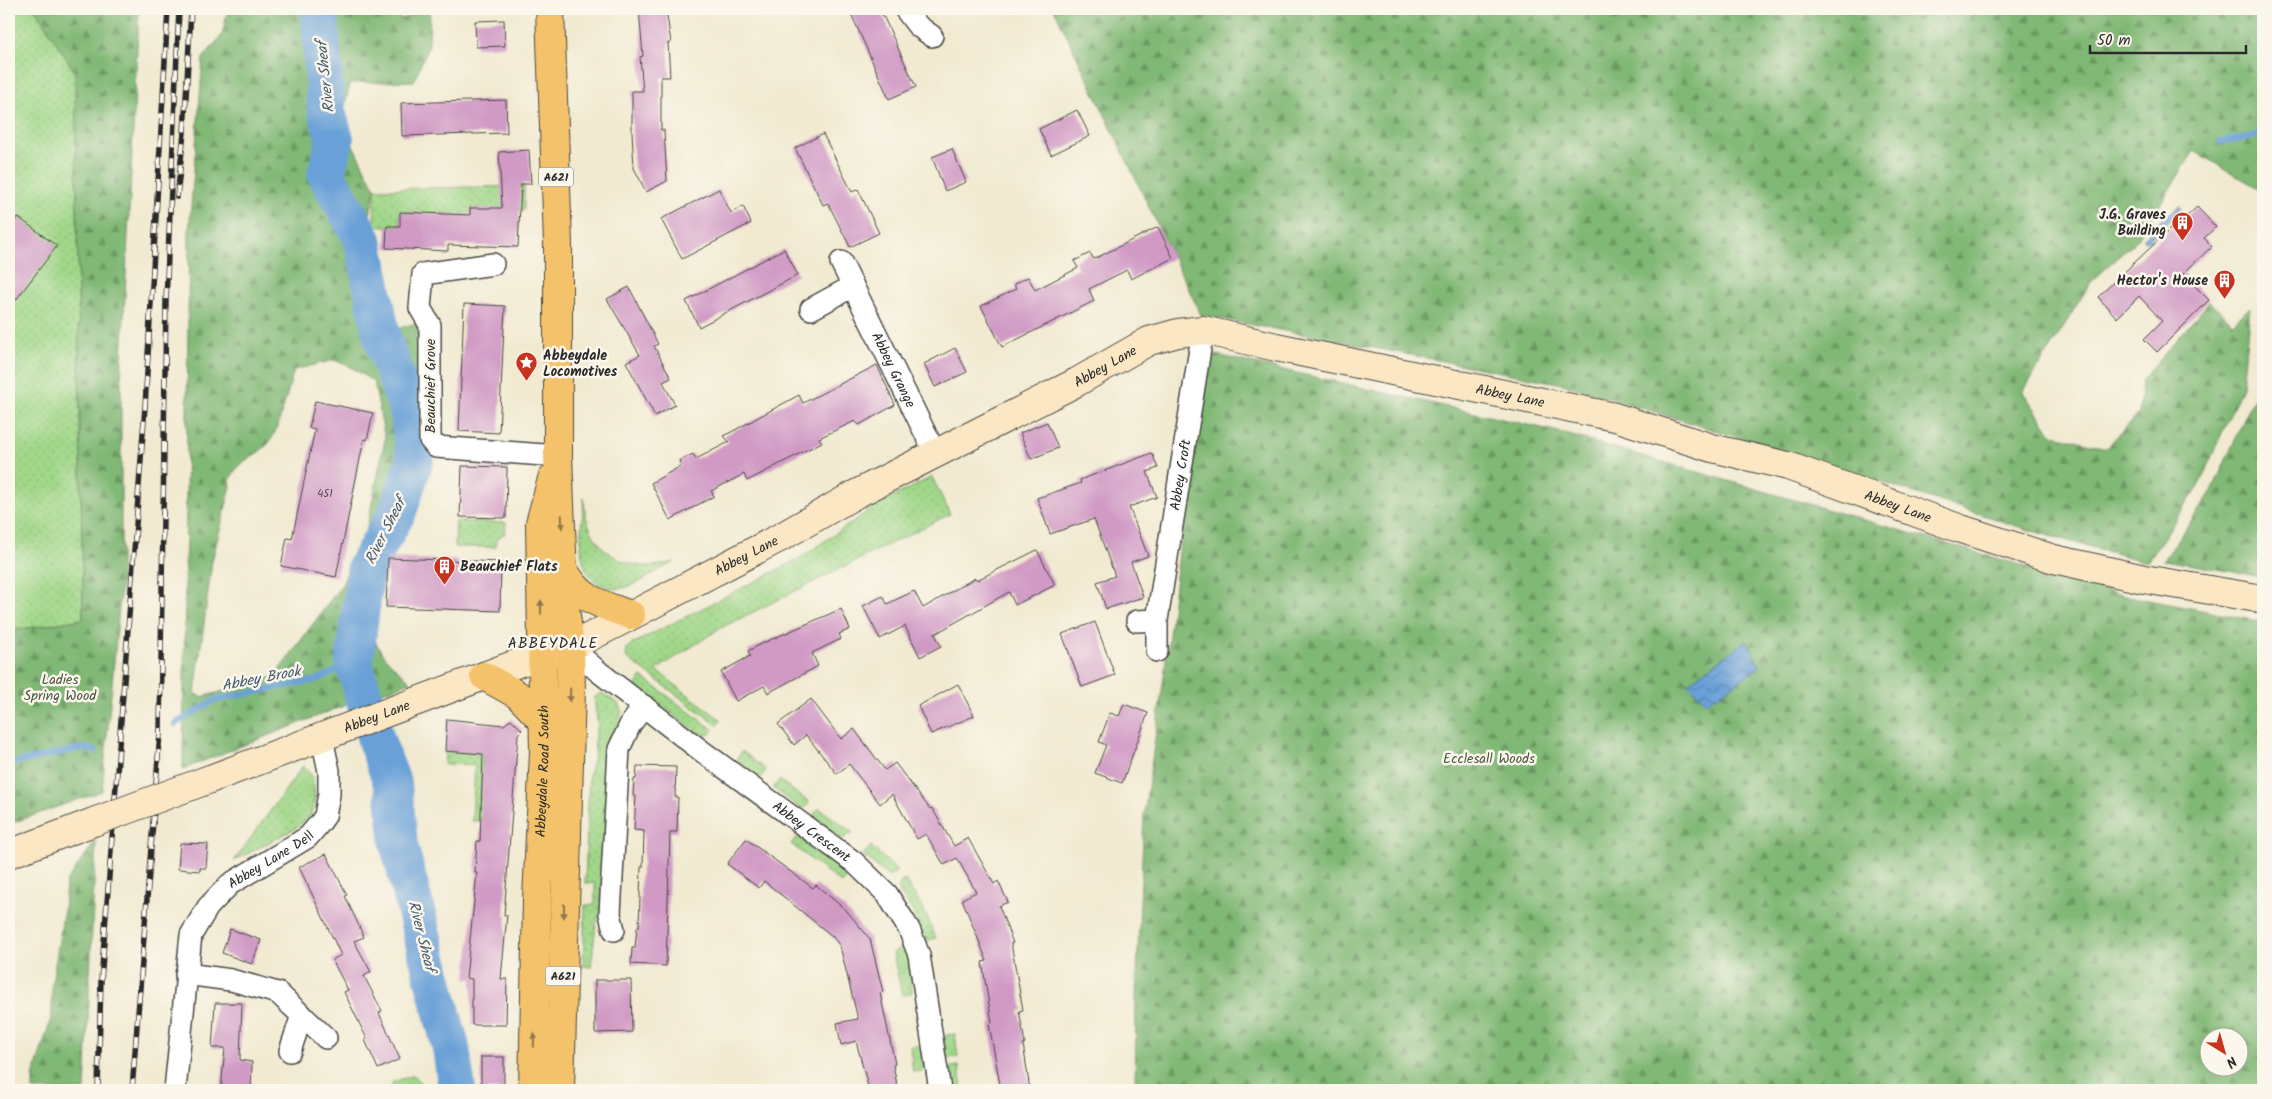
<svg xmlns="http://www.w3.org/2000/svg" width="2272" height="1099" viewBox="0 0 2272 1099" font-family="Kalam,sans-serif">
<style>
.grass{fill:url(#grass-dots);stroke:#66815a}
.forest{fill:url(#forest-firs);stroke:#567250;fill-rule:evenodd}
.park{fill:#a0d789;stroke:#66815a}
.water{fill:url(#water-waves);stroke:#4a6681}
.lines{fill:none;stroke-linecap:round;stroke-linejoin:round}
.stream{stroke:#69a0d7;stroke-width:6}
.river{stroke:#69a0d7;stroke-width:38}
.building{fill:#d09ac5}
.street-casing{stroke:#494844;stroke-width:24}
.secondary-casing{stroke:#494844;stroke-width:30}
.primary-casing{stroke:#494844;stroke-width:30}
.street{stroke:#fff;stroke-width:21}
.secondary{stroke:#fbe7c3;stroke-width:28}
.primary{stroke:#f4c26a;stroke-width:28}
.rail-casing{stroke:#2b2b2b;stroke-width:5.5}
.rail{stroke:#fbf7ec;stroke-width:4;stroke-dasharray:11;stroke-linecap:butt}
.secondary-bridge-casing{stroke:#494844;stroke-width:30;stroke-linecap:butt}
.secondary-bridge{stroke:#fbe7c3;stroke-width:28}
.oneway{fill:#90764a}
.labels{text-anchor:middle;stroke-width:5;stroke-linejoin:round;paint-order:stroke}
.number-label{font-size:11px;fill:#544752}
.shield{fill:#fbf7ec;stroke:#696865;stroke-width:1}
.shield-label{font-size:12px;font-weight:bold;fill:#2b2b2b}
.poi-label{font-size:14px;font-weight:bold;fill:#2b2b2b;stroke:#fbf7ec;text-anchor:end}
.street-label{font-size:14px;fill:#2b2b2b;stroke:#fbf7ec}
.park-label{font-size:14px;fill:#485642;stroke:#fbf7ec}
.water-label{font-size:15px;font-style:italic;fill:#445a70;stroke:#fbf7ec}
.neighbourhood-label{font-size:15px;letter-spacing:1px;fill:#2b2b2b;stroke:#fbf7ec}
</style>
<defs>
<pattern id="grass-dots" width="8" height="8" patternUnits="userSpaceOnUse" patternTransform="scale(1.25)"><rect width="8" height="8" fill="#a0d789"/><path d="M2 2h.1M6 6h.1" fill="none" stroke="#8ab976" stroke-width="1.8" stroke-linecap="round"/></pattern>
<pattern id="forest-firs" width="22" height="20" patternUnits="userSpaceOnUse" patternTransform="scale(1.25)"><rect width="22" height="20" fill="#80b875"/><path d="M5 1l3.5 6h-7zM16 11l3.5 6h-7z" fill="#699660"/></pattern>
<pattern id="water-waves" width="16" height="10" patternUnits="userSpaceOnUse" patternTransform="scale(1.25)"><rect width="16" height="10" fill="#69a0d7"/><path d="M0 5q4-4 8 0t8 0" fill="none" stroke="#5783af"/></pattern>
</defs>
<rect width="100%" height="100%" fill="#fbf7ec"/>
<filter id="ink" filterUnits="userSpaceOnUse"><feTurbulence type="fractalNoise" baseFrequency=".02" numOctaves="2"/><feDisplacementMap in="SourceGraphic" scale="10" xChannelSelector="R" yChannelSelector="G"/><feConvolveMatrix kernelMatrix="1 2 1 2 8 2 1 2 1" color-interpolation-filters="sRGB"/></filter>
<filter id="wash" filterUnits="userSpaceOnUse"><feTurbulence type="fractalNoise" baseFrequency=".0096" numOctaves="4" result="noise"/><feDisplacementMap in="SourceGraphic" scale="20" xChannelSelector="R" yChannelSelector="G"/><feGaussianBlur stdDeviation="1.12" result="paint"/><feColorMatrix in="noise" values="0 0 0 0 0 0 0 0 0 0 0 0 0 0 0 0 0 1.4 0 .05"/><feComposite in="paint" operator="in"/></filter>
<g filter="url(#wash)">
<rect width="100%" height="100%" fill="#f1ead1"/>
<!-- grass -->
<g class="grass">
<polygon points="9,9 35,9 75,72 83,619 9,631"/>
<polygon points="524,186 524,210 471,208 470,223 449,223 449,214 431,213 431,228 416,227 416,212 400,212 400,226 374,226 375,189"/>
<polygon points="932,477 950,514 719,629 656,670 721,720 717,725 626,657 627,648 630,645 799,559 880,503"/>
<path d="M584 497C584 548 625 577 674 562 658 570 640 584 622 588 614 590 607 588 599 584 572 569 583 522 584 497Z"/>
<polygon points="456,521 506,523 505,533 496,540 496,547 455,547"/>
<polygon points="642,677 714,730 710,734 702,736 635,686"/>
<polygon points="601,693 618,703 622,712 610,746 600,914 596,924 591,967 583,966 585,905 595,905 595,883 585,883 589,776 595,751 594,741 598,725 594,698"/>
<polygon points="445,751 483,754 480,800 483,800 481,821 472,821 475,765 444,764"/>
<polygon points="742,751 766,770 760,778 736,760"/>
<polygon points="303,766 313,777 315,800 310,816 296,828 234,861"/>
<polygon points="779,780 809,802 807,807 800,808 773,788"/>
<polygon points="819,808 853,833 842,839 815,818 814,814"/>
<polygon points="800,837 847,873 847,876 841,883 791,844 796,838"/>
<polygon points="871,846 897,871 889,877 863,855"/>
<polygon points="905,880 926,914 936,938 926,941 913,912 898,890 901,882"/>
<polygon points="902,947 905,949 909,960 912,992 910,994 902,995 893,953"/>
<polygon points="955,1034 958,1057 949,1058 946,1056 944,1038 946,1035"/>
<polygon points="917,1045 921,1048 924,1068 922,1071 913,1072 910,1047"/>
<polygon points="959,1066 962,1090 952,1090 949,1069 951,1067"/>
</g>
<!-- forest -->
<g class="forest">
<polygon points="35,9 139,9 121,379 121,586 102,791 9,824 9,631 83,619 75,72"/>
<path d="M228 9H395L400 19 430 9 429 45 414 81 350 83 343 114 351 141 375 189 370 215 381 302 397 329 416 323 421 342 422 479 403 528 384 547 364 543 385 439 374 382 351 367 334 360 294 370C289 386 279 428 271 440 259 457 239 458 230 480L231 486 212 561 195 694 202 697 274 677 343 583 350 564 382 563C376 587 364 624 379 648 386 661 400 671 411 682L333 710 183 769 189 231 203 58 222 35Z"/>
<polygon points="1054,9 2263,9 2263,191 2194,151 2137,240 2093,279 2023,392 2052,434 2106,448 2139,413 2142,380 2209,302 2233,323 2250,307 2242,387 2199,486 2147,562 2032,531 1828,465 1563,384 1201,315"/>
<polygon points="2263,330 2263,577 2164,560 2212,491 2257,390"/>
<path d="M1203 352 1555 431 2128 596 2263 622V1090H1135L1136 996 1144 815 1164 677ZM2210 1036H2240V1066H2210Z"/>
<polygon points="96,840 85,1090 33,1090 33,1077 52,1015 52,983 64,909 66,882"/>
</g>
<!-- park -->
<polygon class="park" points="414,1075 427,1090 390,1090 393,1082"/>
<!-- water -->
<g class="water">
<polygon points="2179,206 2182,208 2179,211 2149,240 2144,241 2144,238 2160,221"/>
<polygon points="1747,640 1760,667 1706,703 1688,683"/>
</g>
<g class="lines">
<!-- stream -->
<g class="stream">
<polyline points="2220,142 2263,134"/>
<polyline points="175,724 215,700 316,680 354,663"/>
<polyline points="9,764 82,748 96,751"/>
</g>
<!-- river -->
<polyline class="river" points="319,9 326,109 335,140 326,174 363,240 382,337 409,414 415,459 398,511 366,567 354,663 377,743 393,785 399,845 451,1048 457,1090"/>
</g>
<g id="blocks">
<!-- building -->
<g class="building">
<polygon points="639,9 666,9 671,43 668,43 670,77 661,77 661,130 664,130 667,181 646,192 634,168 632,132 632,91 643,91 640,57 643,56"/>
<polygon points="849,9 880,9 916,87 889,99"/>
<polygon points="504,20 505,46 476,47 475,21"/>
<polygon points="506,100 507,133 402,136 401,103"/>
<polygon points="1077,110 1090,136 1051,155 1039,129"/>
<polygon points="823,134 852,192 858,189 879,233 850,247 828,203 823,205 795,148"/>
<polygon points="952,149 966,182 945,191 932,157"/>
<polygon points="529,150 531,184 521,184 518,247 448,245 448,251 386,248 387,226 400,226 400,212 470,215 470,208 502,208 499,152"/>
<polygon points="719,189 731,213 743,206 751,223 682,259 661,219"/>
<polygon points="2197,207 2216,227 2204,238 2212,246 2183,274 2209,300 2157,352 2144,339 2162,321 2139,296 2117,318 2098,297 2184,216 2185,218"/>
<polygon points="18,217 57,246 9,309 9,229"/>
<polygon points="1158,227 1173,258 1131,279 1127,270 1089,289 1094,301 1002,347 981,306 1016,289 1014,284 1028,277 1035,290 1078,268 1074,261 1090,253 1094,259"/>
<polygon points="784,249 798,275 699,327 686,301"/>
<polygon points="629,287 658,344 654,346 671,378 663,382 675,405 655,416 626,362 640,355 607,299"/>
<polygon points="464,304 505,306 499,433 459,431"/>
<polygon points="955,348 967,372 935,387 924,364"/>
<polygon points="877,365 895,405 859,425 855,421 819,438 822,442 747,481 744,474 711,491 714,496 670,520 651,483 681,466 679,461 693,454 696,459 729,442 724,436 799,395 803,403"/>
<polygon points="315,401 373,413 367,440 364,439 336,577 281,566 287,538 292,539 315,429 309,428"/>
<polygon points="1047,422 1058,448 1031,459 1020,433"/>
<polygon points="1152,453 1158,468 1147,472 1157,497 1129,507 1148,556 1131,562 1143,597 1106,609 1097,582 1115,576 1094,519 1050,534 1037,498 1081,483 1080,480"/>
<polygon points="462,466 507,467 506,518 460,517"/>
<polygon points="1037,550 1055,585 1015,605 1009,592 935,634 941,646 920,657 905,626 880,639 863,606 883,596 887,604 914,591 923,608 975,578 977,580"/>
<polygon points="388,558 501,562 500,611 386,607"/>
<polygon points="841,609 850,629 839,634 841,639 812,653 818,666 768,693 764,686 736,701 721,672 750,656 748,651 763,643"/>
<polygon points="1095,622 1115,675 1082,687 1062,634"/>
<polygon points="958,684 974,716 931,734 918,706"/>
<polygon points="811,699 841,739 854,729 885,770 895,763 930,809 932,808 954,846 968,838 994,884 998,881 1008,902 999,906 1013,943 1011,943 1023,1010 1019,1011 1025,1043 1023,1044 1030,1090 1001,1090 989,1024 992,1023 982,962 987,961 962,899 976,892 957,858 944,865 926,834 917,839 892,794 880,804 849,764 837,774 806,735 794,745 778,724"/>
<polygon points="1124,704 1148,713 1122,783 1095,773 1106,745 1099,742 1110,713 1119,716"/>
<polygon points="447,719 504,725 511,719 522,730 518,734 504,915 507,915 501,979 507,979 506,1025 472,1025 472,979 466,978 477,873 475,873 477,841 480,841 483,754 445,751"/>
<polygon points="637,766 676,767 675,797 678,797 677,832 670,832 666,966 631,964 632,948 635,948 637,927 639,927 641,867 643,867 644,831 634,830 636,796 633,796 634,779 636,779"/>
<polygon points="746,839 813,888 816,885 846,910 870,939 883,992 880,993 895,1064 893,1065 898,1090 869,1090 856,1041 841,1045 837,1023 858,1019 840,946 832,936 764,881 759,888 727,864"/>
<polygon points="180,843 208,844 206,868 200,868 200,871 178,869"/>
<polygon points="326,854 347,895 345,896 364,937 354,941 371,972 364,976 382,1011 379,1013 400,1059 378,1069 365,1040 367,1039 344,992 348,990 332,960 341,955 299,867"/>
<polygon points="230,929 261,940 252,964 222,953"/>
<polygon points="595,980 631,980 632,1032 595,1033"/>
<polygon points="215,1003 242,1003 240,1060 252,1062 251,1090 221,1090 225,1048 212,1048"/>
<rect x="481" y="1057" width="23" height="33"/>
</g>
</g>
</g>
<g filter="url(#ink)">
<use href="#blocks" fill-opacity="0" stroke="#494844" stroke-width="1"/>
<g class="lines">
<defs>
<g id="street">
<polyline points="905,9 918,26 932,36"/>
<path id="s1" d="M841 262 935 453"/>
<polyline points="493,264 423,274 420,308 430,325 430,440 436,447 558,456"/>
<polyline points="811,309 853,286"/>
<polyline points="1137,621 1157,620"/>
<path id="s2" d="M570 647 599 672 703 752 854 862 887 894 909 929 919 955 940 1090"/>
<path id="s3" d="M1157 651V620L1203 330"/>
<polyline points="614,930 610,914 619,749 630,725 644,706"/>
<polyline points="186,974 231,980 278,993 326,1038"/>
<polyline points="290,1051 302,1015"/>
<path id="s4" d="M175 1090 191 935 208 907 230 884 308 837 320 823 325 816 329 794V771L322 738"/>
</g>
<g id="secondary">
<path id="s5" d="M210 779 521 662 570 647 619 622 781 537 856 494 1077 382 1149 341 1178 333 1203 330 1276 347 1615 417 1712 448 1788 466 1961 529 2054 559 2144 579 2263 599"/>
<polyline points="9,854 96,821"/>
</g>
<g id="primary">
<polyline points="550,9 558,245 558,456 564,599 570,647 571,689 560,1090"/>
<path d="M563 568C579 600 600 604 631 615"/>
<polyline points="484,676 518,695 544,722"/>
<path id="s6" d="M533 1090 537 899 544 752 540 523 552 479"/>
</g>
</defs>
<!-- street casing -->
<use href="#street" class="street-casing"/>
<!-- secondary casing -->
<use href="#secondary" class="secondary-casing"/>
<!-- primary casing -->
<use href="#primary" class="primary-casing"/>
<!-- street -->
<use href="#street" class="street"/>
<!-- secondary -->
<use href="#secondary" class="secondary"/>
<!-- primary -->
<use href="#primary" class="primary"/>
<defs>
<g id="rail">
<polyline points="177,197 184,133 191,9"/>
<polyline points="98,1090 101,981 145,407 168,9"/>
<polyline points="132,1090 160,733 166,301 179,9"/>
</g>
</defs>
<!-- rail casing -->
<use href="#rail" class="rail-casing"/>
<!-- rail -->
<use href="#rail" class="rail"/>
<defs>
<polyline id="secondary-bridge" points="96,821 210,779"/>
</defs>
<!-- secondary-bridge casing -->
<use href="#secondary-bridge" class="secondary-bridge-casing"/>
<!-- secondary-bridge -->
<use href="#secondary-bridge" class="secondary-bridge"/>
</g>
<!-- one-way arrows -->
<defs><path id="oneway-solid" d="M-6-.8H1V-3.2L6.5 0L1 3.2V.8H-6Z" transform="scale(1.25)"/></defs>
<g class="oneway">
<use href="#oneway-solid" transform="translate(562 522) rotate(88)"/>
<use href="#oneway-solid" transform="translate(541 607) rotate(-91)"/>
<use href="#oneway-solid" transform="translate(570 695) rotate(92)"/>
<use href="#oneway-solid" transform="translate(564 911) rotate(91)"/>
<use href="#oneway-solid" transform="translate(534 1040) rotate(-89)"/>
</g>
</g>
<!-- icons -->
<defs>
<symbol id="building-pin" viewBox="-11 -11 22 30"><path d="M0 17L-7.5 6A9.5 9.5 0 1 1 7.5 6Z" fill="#c8321e" stroke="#fbf7ec"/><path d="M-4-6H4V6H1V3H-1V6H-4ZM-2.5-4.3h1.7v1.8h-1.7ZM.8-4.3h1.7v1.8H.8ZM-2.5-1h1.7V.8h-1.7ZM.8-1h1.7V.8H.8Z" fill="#fff"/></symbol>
<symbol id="sight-pin" viewBox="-11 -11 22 30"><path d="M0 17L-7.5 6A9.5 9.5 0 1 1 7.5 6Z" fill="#c8321e" stroke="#fbf7ec"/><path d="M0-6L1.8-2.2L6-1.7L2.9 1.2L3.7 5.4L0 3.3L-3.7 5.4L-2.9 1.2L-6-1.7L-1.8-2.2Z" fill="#fff"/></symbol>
</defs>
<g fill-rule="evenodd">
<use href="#building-pin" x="2170" y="210" width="25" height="34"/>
<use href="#building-pin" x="2212" y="268" width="25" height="34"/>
<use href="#sight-pin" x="514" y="350" width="25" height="34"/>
<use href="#building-pin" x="432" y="554" width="25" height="34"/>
</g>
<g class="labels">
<!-- number labels -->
<g class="number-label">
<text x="325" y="497">451</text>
</g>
<!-- shield labels -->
<g class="shield">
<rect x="538.5" y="167.5" width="35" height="19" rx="4"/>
<rect x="545.5" y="966.5" width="35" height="19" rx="4"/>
</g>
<g class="shield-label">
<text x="556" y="181">A621</text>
<text x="563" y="980">A621</text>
</g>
<!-- poi labels -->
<g class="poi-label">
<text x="2166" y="219">J.G. Graves<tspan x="2166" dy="16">Building</tspan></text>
<text x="2208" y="285">Hector's House</text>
<text x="543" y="360" text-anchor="start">Abbeydale<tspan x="543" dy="16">Locomotives</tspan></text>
<text x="460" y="571" text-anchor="start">Beauchief Flats</text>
</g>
<!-- street labels -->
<g class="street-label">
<text dy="5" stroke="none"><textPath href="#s5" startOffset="988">Abbey Lane</textPath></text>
<text dy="5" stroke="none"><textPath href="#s1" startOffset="120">Abbey Grange</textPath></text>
<text transform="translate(430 386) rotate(-90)" y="5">Beauchief Grove</text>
<text dy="5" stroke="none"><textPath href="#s5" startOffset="1408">Abbey Lane</textPath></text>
<text dy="5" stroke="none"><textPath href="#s3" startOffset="178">Abbey Croft</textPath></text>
<text dy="5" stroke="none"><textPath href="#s5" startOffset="1812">Abbey Lane</textPath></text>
<text dy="5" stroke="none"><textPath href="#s5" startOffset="582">Abbey Lane</textPath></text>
<text dy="5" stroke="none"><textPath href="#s5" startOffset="178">Abbey Lane</textPath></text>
<text dy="5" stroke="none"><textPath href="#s6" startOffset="319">Abbeydale Road South</textPath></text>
<text dy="5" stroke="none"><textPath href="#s2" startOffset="304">Abbey Crescent</textPath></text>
<text dy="5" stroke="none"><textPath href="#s4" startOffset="268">Abbey Lane Dell</textPath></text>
</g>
<!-- park labels -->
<g class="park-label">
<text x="60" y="684">Ladies<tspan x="60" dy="16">Spring Wood</tspan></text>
<text x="1489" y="763">Ecclesall Woods</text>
</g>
<!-- water labels -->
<g class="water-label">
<text transform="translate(325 77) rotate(-96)" y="5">River Sheaf</text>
<text transform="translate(385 531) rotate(-63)" y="5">River Sheaf</text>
<text transform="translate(261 678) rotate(-11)" y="5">Abbey Brook</text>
<text transform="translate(422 936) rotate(76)" y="5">River Sheaf</text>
</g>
<!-- neighbourhood labels -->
<g class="neighbourhood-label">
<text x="553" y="648">ABBEYDALE</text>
</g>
</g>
<!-- margin -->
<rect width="2272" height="1099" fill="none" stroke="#fbf7ec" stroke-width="30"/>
<!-- north arrow -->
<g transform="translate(2224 1052) rotate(143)"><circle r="24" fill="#fbf7ec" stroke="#a8a59f"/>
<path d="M0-4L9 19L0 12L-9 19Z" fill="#c8321e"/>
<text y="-8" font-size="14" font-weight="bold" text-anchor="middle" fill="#2b2b2b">N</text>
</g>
<!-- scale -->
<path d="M2090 45v8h156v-8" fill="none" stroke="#2b2b2b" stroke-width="2.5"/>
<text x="2097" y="45" font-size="15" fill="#2b2b2b" stroke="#fbf7ec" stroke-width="4" paint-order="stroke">50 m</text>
</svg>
